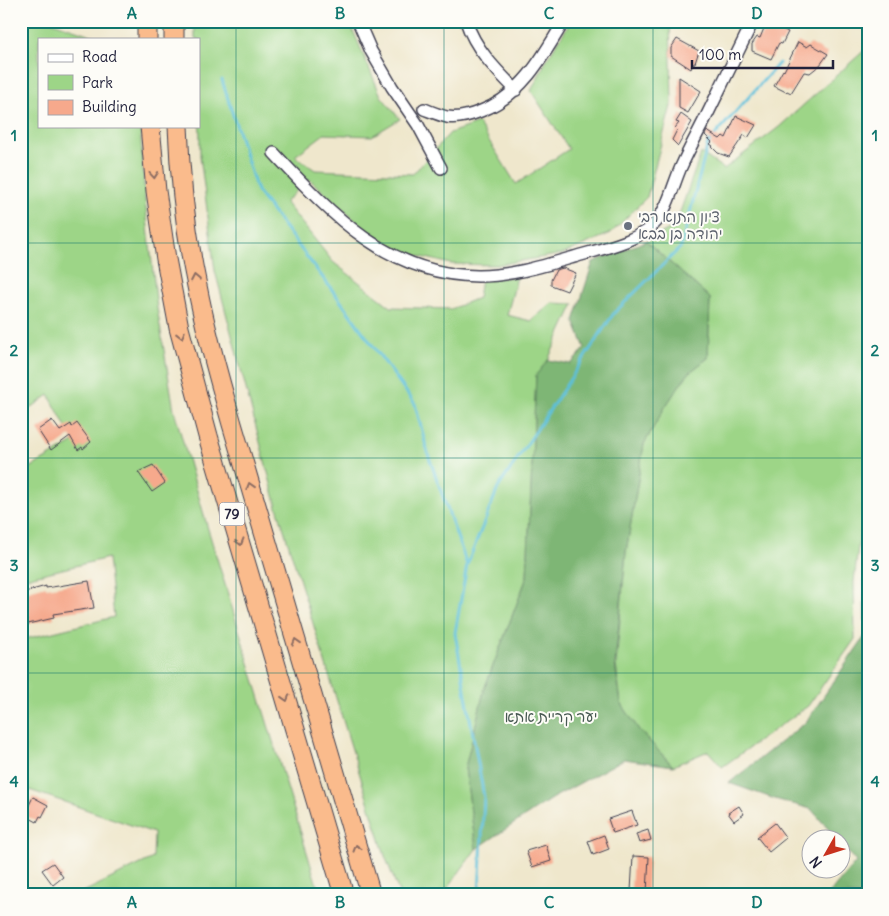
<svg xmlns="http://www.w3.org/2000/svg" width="889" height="916" viewBox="0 0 889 916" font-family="Delius,'Playpen Sans Hebrew',sans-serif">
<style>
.green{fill:#9dd587;stroke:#607c61}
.forest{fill:#7eb674;stroke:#506c58}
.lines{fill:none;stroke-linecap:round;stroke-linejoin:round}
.stream{stroke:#5cc0da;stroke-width:3}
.building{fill:#f6a98c}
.minor-casing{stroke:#414051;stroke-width:14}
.trunk-casing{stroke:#414051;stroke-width:21}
.minor{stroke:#fff;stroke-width:11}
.trunk{stroke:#fabb8c;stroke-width:19}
.oneway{stroke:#8e6e64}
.grid{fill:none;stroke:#0f766e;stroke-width:1;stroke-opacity:0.55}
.worship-dot{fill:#6b7280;stroke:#fdfcf7;stroke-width:2}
.labels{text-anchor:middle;stroke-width:4;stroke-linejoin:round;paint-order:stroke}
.shield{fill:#fdfcf7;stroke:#646373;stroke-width:1}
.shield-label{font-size:14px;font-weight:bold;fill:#22223b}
.worship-label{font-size:15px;fill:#5b616d;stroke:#fdfcf7;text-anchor:start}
.park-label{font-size:15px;fill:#475852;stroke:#fdfcf7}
.neatline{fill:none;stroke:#0f766e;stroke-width:2}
.grid-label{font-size:16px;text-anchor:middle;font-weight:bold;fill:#0f766e}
</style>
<rect width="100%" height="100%" fill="#fdfcf7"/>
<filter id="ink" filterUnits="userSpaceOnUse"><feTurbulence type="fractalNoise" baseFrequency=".02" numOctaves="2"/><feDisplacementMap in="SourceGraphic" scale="10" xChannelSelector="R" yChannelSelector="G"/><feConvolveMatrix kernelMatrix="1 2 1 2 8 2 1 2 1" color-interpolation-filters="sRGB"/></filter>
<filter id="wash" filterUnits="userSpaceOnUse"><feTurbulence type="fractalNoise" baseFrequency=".0096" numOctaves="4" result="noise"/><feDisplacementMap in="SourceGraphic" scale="20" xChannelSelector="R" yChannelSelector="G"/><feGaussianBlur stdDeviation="1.12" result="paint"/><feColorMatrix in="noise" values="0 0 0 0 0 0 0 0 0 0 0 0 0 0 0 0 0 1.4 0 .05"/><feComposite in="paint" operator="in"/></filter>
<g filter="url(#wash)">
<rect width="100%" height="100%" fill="#efe7cc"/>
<!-- green -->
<g class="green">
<polygon points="21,21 50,21 102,39 39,39 39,126 140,126 145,200 157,308 174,410 208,529 320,895 77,895 153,858 154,833 21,787 21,640 114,617 108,558 21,579 21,459 28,469 74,442 49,395 21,415"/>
<polygon points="195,21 349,21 381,96 400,119 372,136 324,134 295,156 315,170 413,174 450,133 478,123 516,184 569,149 531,91 547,59 571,21 670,21 672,102 647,197 611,233 563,254 496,265 451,264 406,253 367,231 309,179 285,202 333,262 391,307 451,309 478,298 481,279 517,277 507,315 531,321 552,303 574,304 548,360 536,376 527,577 485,687 465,768 476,849 447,889 446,895 400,895 385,856 277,507 215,271 200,156 199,39 195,39"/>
<polygon points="868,47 868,466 866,473 866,511 859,538 854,582 855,639 808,706 722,767 708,751 673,766 639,730 621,703 616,665 626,552 644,444 665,407 681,383 690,372 708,358 710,298 646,241 675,226 701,153 724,169 779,127"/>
</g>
<!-- forest -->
<g class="forest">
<polygon points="646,241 710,298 708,358 690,372 681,383 665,407 644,444 626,552 615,664 621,703 639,730 673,766 624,759 551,799 476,849 465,768 485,687 527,577 536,375 548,360 571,364 585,348 574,321 593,262"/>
<polygon points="868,538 868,895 828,895 856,862 842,845 842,838 836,838 811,809 775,799 729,783 806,722 865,636 863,561"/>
</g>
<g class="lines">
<!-- stream -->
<g class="stream">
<polyline points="222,80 257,191 339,299 415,404 429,457 467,565"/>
<polyline points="479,895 484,797 455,633 467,565 498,488 614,313 681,247 708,143 779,63"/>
</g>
</g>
<g id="blocks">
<!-- building -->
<g class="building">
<polygon points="767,21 788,32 782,44 779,43 771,59 752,51 752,44 757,37 760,38"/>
<polygon points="677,39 699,51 695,63 693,64 691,69 671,56 671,48"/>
<polygon points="798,42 807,47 811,44 828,54 820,65 810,73 804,72 791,93 787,91 786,92 774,86 783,70 784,71"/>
<polygon points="679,77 701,91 688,113 679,108"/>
<polygon points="681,114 692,122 678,146 672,140 677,130 675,128 679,123 676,122"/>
<polygon points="736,116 756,125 748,138 744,135 729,157 718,153 712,147 713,146 710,144 712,142 705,135 707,131 720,139 723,136 726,138"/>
<polygon points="563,268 576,273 567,291 551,285 551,280 556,270"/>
<polygon points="52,420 60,431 71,424 72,427 77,423 91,442 83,449 82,447 78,450 70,436 51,450 38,430"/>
<polygon points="153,465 165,483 152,492 138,472"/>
<polygon points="89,581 94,608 53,614 54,618 28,624 21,599 21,593 46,586 46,588"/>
<polygon points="33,797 48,805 42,817 40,816 37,822 26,816 27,813 25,813"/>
<polygon points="739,806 744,814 734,821 728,813"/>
<polygon points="632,811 637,825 613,833 608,819"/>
<polygon points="775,823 786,838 769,852 757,837"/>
<polygon points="648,830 651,840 639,843 636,834"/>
<polygon points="604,835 609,849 593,855 588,841"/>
<polygon points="546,845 551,861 532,867 526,851"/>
<polygon points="633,856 649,857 647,892 631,891"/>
<polygon points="53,863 63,877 53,885 42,870"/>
</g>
</g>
</g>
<g filter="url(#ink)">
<use href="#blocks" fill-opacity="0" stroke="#414051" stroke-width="1"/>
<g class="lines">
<defs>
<g id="minor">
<polyline points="358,21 371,51 392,87 418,125 441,168"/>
<path d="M466 21C475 49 496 70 516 90"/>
<path d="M424 109C432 112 439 115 447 117 458 119 471 115 481 111 521 96 543 57 564 21"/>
<path d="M274 153C331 214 387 275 478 276 510 276 543 266 574 257 597 250 641 241 656 222 669 206 673 185 681 167 689 149 699 131 708 113 723 82 738 52 753 21"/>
</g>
<g id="trunk">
<polyline points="147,21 147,39"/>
<polyline points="174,21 174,39"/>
<polyline points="150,126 156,191 166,259 179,328 208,436 344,895"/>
<path d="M178 126C180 180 186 234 197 286 206 333 219 379 232 424L371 895"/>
</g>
</defs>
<!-- minor casing -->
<use href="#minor" class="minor-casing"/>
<!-- trunk casing -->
<use href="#trunk" class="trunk-casing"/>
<!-- minor -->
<use href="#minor" class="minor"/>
<!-- trunk -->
<use href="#trunk" class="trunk"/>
</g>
<!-- one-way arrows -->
<defs><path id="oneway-chevron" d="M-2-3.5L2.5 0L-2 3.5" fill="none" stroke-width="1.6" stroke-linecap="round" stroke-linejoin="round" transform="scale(1.25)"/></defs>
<g class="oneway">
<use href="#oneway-chevron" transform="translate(154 175) rotate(85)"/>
<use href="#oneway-chevron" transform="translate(195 278) rotate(-101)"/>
<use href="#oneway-chevron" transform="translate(181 335) rotate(76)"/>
<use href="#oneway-chevron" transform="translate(250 486) rotate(-107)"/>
<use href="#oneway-chevron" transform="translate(240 542) rotate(74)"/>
<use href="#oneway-chevron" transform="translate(296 642) rotate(-107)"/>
<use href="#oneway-chevron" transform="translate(286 698) rotate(73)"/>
<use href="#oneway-chevron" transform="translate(357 848) rotate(-106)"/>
</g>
</g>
<!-- grid -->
<path class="grid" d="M236 21V895M444 21V895M653 21V895M21 243H868M21 458H868M21 673H868"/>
<!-- markers -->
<circle class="worship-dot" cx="628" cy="226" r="5"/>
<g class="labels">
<!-- shield labels -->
<rect class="shield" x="219.5" y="502.5" width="25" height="23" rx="4"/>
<g class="shield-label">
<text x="232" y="519">79</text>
</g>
<!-- worship labels -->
<g class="worship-label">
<text x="638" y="222">ציון התנא רבי<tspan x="638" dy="17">יהודה בן בבא</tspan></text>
</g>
<!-- park labels -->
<g class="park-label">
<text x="551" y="722">יער קריית אתא</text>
</g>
</g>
<!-- margin -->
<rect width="889" height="916" fill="none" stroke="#fdfcf7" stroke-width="55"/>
<!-- legend -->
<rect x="38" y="38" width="162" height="90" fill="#fdfcf7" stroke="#a5a5ac"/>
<rect x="48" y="54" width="25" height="8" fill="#ffffff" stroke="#a5a5ac"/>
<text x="82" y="62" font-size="15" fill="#22223b">Road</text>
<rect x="48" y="75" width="25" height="15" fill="#9dd587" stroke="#a5a5ac"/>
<text x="82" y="88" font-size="15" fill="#22223b">Park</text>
<rect x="48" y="100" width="25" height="15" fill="#f6a98c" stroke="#a5a5ac"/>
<text x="82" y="112" font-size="15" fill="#22223b">Building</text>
<!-- north arrow -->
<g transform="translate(826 854) rotate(231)"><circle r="24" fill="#fdfcf7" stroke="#a5a5ac"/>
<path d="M0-4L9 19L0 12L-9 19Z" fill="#c8321e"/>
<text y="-8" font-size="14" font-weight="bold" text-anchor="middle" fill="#22223b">N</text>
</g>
<!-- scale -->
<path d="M692 60v8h141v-8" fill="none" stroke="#22223b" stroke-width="2.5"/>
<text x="699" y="60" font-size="15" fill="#22223b" stroke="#fdfcf7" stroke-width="4" paint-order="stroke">100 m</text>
<rect x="28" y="28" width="834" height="860" class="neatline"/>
<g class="grid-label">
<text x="132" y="19">A</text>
<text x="340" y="19">B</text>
<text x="549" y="19">C</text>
<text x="757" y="19">D</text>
<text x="14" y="141">1</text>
<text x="875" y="141">1</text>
<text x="14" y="356">2</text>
<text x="875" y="356">2</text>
<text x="14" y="571">3</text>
<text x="875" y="571">3</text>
<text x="14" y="787">4</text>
<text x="875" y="787">4</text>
<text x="132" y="908">A</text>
<text x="340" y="908">B</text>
<text x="549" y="908">C</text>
<text x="757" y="908">D</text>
</g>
</svg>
